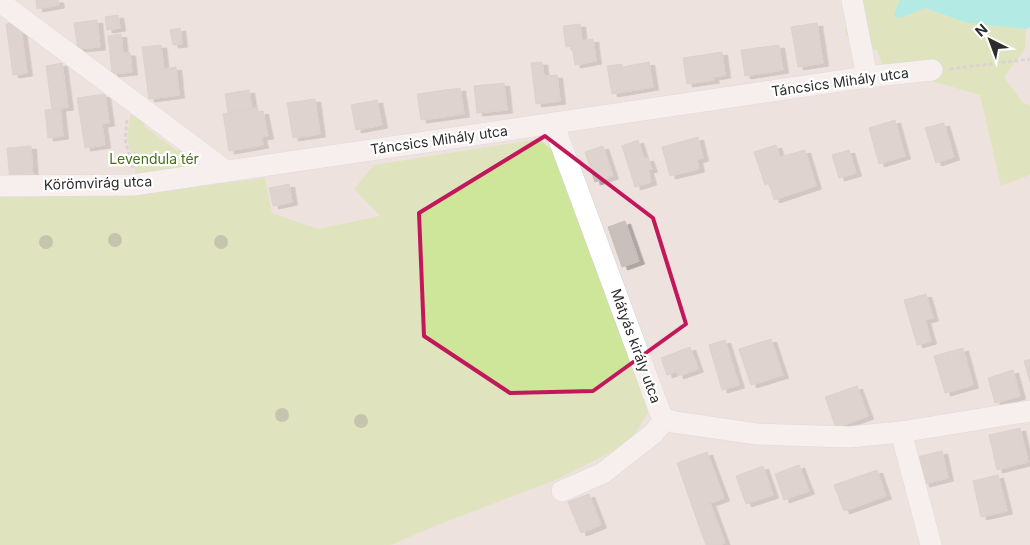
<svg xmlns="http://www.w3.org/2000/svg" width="1030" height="545" viewBox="0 0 1030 545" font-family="Inter,sans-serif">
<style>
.green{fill:#cde699}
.water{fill:#6ef3ea}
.building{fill:#c9c0bc;stroke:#cabdb7;filter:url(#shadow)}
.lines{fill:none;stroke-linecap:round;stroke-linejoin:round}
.street-casing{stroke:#c9d1da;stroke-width:22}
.path{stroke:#c4c4c4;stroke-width:3;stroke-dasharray:4 2.5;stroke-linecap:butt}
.street{stroke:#fff;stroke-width:21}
.tree{fill:#92a271}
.marked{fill:none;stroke:#c2185b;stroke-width:4;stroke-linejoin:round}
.labels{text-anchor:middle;stroke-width:4.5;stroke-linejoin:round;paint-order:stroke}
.street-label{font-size:14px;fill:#2c2c2c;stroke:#fff}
.park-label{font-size:14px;fill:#466d18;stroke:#fff}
</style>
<defs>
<filter id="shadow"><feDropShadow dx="5.5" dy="3" stdDeviation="0" flood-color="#0004"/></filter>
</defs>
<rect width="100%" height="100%" fill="#eee2de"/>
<!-- green -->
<g class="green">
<polygon points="863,0 900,0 895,11 895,17 925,8 967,23 1026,29 1025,49 1004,77 1023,103 1030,105 1030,175 1001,186 980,95 883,67 877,50 868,49 846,35 844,7"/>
<polygon points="132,103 150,117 144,126 177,151 184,142 220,169 135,182 135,169 127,138"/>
<polygon points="539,139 560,157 653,405 629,443 558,479 435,526 391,545 0,545 0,197 131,195 265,178 272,213 318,229 380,216 354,189 374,165"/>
</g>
<!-- water -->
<polygon class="water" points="900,0 1030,0 1030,27 1026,29 967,23 925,8 900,18 894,17 895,11"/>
<!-- building -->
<g class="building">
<polygon points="36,0 58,0 59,5 37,9"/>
<polygon points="118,15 120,28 107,30 105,17"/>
<polygon points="97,20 100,47 78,49 74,23"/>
<polygon points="20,22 27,73 13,75 6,24"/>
<polygon points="817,23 823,63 798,67 791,27"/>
<polygon points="580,24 582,41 593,39 596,61 575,65 572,46 566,47 563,26"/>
<polygon points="180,28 182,44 173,45 170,30"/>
<polygon points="121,34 123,53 130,53 132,72 112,74 108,36"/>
<polygon points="161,45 164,69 176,67 179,95 149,99 142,47"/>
<polygon points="779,45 783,70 745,76 741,50"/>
<polygon points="722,52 725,75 713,77 714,80 687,84 683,58"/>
<polygon points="542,62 544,76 557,75 560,101 536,104 531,63"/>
<polygon points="649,62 653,87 612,94 607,66 622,64 622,67"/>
<polygon points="62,63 68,107 52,109 46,66"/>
<polygon points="504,83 507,110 477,113 474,86"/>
<polygon points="460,88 464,114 421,120 417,94"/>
<polygon points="249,90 252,109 228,113 225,94"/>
<polygon points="105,94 109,123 102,124 105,145 85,148 77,98"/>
<polygon points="315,99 320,134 293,138 287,103"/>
<polygon points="377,100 382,125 356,130 351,105"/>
<polygon points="60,108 63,136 48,138 45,110"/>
<polygon points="257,108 258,112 263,111 268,136 261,137 263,145 229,151 223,114"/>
<polygon points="895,120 905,156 879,164 869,128"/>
<polygon points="944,123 954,157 936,163 925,128"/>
<polygon points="698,137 703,158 697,160 699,169 670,176 662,147"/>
<polygon points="638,140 644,159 648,158 652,169 648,170 651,182 635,187 622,146"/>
<polygon points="776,145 780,157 805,150 816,186 774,200 769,183 765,185 754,152"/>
<polygon points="31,146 33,179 10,181 7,148"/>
<polygon points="603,146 613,176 595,182 585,152"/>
<polygon points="849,150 856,173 839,178 832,155"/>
<polygon points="289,184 292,202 273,206 269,188"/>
<polygon points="625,221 639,261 622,267 608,227"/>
<polygon points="926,294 933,318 925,320 931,341 917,345 904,300"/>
<polygon points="771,339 783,375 751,385 739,349"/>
<polygon points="725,340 739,385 722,390 709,345"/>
<polygon points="690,347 698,369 678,376 677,371 667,375 661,358"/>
<polygon points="963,348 973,385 945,393 934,356"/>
<polygon points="1030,359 1030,382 1024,361"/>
<polygon points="1013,370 1020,396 995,403 988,378"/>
<polygon points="857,386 868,416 836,428 825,397"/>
<polygon points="1020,428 1028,462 997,470 989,435"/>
<polygon points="942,451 948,478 924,484 917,457"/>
<polygon points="707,452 724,498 693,509 677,463"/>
<polygon points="799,465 809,491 784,500 775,474"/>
<polygon points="763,466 773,495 746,504 736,476"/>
<polygon points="877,470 886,496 844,511 834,485"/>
<polygon points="998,475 1007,511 981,517 973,481"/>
<polygon points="589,494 601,525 581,533 568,502"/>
<polygon points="710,503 725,543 718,545 706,545 693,509"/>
</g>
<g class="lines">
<defs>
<g id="street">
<polyline points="852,0 867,77"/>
<polyline points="0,2 226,171"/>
<polyline points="553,123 660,412 665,419 674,422 757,434 849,437 901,432 1030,411"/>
<polyline points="0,186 133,185 867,77 932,70"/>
<polyline points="901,432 931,545"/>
<polyline points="562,491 603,473 654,433 665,419"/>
</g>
</defs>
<!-- street casing -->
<use href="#street" class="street-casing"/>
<!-- path -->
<g class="path">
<polyline points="950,69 1030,59"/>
<polyline points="127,120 125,139 133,168"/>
</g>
<!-- street -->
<use href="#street" class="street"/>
</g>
<!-- trees -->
<g class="tree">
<circle cx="115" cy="240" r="7"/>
<circle cx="46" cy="242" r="7"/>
<circle cx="221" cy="242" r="7"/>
<circle cx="282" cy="415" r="7"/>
<circle cx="361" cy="421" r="7"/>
</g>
<!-- marked area -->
<path d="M0 0H1030V545H0ZM545 136 653 218 686 324 593 391 510 393 424 336 419 213Z" fill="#eee2de" fill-opacity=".55" fill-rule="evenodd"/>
<path class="marked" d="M545 136 653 218 686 324 593 391 510 393 424 336 419 213Z"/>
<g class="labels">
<!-- street labels -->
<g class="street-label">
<text transform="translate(840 82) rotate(-8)" y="5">Táncsics Mihály utca</text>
<text transform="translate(439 140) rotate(-8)" y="5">Táncsics Mihály utca</text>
<text transform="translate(98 183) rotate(-2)" y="5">Körömvirág utca</text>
<text transform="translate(636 346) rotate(70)" y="5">Mátyás király utca</text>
</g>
<!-- park labels -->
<g class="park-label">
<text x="154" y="164">Levendula tér</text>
</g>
</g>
<!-- north arrow -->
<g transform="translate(990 40) rotate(318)" stroke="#ffffff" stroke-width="4" paint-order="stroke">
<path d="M0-4L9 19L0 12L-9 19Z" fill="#2c2c2c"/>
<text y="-8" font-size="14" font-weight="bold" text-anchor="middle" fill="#2c2c2c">N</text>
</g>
</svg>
